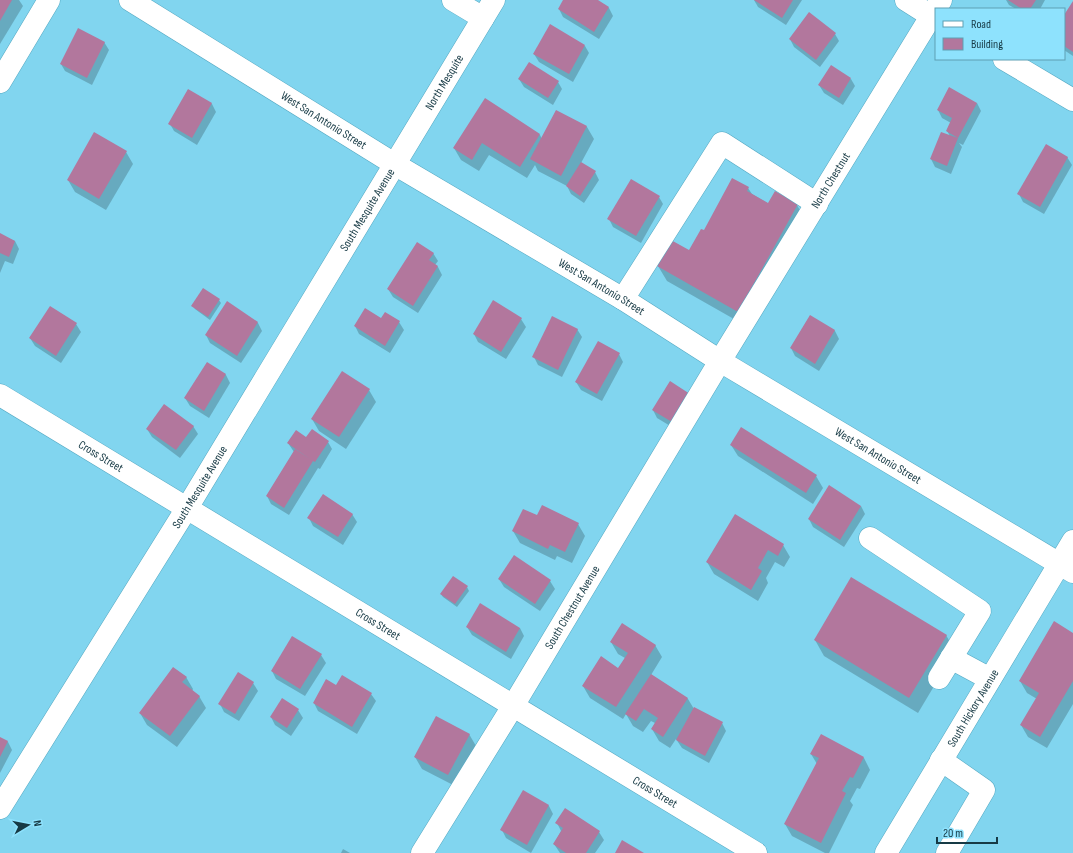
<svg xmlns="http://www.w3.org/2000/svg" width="1073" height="853" viewBox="0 0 1073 853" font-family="'Sofia Sans Condensed',sans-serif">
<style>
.shadow{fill:#0003}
.building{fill:#b2779d}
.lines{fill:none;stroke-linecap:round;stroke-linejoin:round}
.minor-casing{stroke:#54a8c2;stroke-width:23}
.major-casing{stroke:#54a8c2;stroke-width:23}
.minor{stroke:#fff;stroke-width:22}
.major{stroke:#fff;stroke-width:22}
.labels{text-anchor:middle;stroke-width:3;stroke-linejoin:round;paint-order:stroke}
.street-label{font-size:12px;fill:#173a45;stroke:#8ee2fd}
</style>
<rect width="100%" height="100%" fill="#81d5ef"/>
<!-- shadow -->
<g class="shadow">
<polygon points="0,0 19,0 23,6 0,44"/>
<polygon points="565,0 596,0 609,8 613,16 599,39 563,17 559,9"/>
<polygon points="754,0 802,0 786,25 758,7"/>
<polygon points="1006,0 1045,0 1040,9 1016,9 1009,5"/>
<polygon points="1073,3 1073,56 1064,50 1064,17"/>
<polygon points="835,34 839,41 820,67 794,47 790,39"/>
<polygon points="104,42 109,50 92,85 65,71 61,64"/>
<polygon points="585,46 589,53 573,82 539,62 534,54"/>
<polygon points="519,79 558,82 562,89 553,105 524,87"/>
<polygon points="851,79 855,86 843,105 824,93 819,85"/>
<polygon points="188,90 212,104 216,112 197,145 174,131 170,124"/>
<polygon points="485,100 540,135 542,139 556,111 587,127 594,139 581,163 595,172 599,180 584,203 571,194 567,186 538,171 535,165 527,178 489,155 479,171 461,160 454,148"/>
<polygon points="977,103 981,111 963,145 959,143 962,147 951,174 935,167 931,159 950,136 947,131 951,123 942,118 938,110"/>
<polygon points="126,152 133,164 106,210 75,192 68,180"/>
<polygon points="1067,157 1072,165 1044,214 1023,202 1019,194"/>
<polygon points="748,188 752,194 769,204 797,205 806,221 748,327 667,281 658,266 689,252 704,232"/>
<polygon points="659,197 663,204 641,243 613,227 609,219"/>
<polygon points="0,235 15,241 19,249 13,264 5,261 0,273"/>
<polygon points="433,253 438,261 435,265 438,267 442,275 418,313 393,297 388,289"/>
<polygon points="219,300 221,303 210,320 195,309 193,306"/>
<polygon points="227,303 258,323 262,331 241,363 210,343 206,335"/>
<polygon points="385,313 399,322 404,330 390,353 359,334 355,326 382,319"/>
<polygon points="810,316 835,331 839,339 819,371 795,356 791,348"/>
<polygon points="521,319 526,327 506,359 478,342 474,334"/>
<polygon points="76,324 81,332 61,363 35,346 30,338"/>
<polygon points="577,329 582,337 562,377 538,365 534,357"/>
<polygon points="619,354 623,362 602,401 581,390 576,382"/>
<polygon points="207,363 226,375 230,383 209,418 190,406 185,398"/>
<polygon points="670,382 677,430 657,418 653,410"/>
<polygon points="369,390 376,402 346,449 319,431 312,419"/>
<polygon points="193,426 198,434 180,458 152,437 147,429"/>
<polygon points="307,438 328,442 332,449 320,469 318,468 289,515 271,504 267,496 294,452 288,443"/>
<polygon points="731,445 816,476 823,488 813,504 738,456"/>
<polygon points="861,506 865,514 844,547 813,527 809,519"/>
<polygon points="352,514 357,522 343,545 313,526 309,518"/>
<polygon points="735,516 783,545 790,557 784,567 775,562 766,578 768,583 758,601 714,574 707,562"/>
<polygon points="578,524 585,536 572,563 557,556 555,560 520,543 513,531"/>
<polygon points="499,579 550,581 555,589 540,611 504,587"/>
<polygon points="467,587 469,591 457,607 443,597 441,594"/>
<polygon points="467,627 520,628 524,636 511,659 472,635"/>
<polygon points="1073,634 1073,704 1047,748 1028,737 1021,725 1037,699 1027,693 1020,681"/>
<polygon points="946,635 955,651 918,713 824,656 815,640"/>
<polygon points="611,642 655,645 662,657 651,675 688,699 694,709 722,723 726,731 709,763 682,748 676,739 670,748 659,741 652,729 655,723 651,721 643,732 633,726 626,714 623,719 590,698 583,686 619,669 625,658 618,654"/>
<polygon points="321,655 326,663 305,696 276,679 272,671"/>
<polygon points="186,677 193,689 192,691 199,696 206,708 177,747 147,725 140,713"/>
<polygon points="253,683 258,691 239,721 224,712 220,704"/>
<polygon points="371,694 376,701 357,734 318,711 314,703"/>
<polygon points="298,710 303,718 291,736 275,725 271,717"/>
<polygon points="469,734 476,746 455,786 422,769 415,757"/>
<polygon points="0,738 8,742 12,750 0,773"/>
<polygon points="811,754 864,758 870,770 860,789 857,788 850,801 853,805 829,853 825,853 792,836 785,824 817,764"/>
<polygon points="523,792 549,806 553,814 531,853 506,838 502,830"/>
<polygon points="557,823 599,832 604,840 595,853 560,853 554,844 561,831"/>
<polygon points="343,849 350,853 341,853"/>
</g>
<!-- building -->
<g class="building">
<polygon points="0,0 12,0 0,21"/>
<polygon points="563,0 598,0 609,7 594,32 558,9"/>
<polygon points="754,0 793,0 782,18"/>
<polygon points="1008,0 1036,0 1030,9 1022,9"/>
<polygon points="1073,1 1073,52 1064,46 1064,15"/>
<polygon points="809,12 836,33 816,60 789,39"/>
<polygon points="550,24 585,45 569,74 533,54"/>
<polygon points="78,28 105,42 87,78 60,64"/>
<polygon points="529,62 559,81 548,98 518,79"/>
<polygon points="831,65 851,78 839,98 818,85"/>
<polygon points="949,87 977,103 958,138 946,131 952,118 937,110"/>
<polygon points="188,89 212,103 192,138 168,124"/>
<polygon points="485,98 540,134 520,167 482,143 472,160 453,148"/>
<polygon points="556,110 587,126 561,176 530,159"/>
<polygon points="94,132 127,151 99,199 67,180"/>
<polygon points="941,132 958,138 947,166 930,159"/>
<polygon points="1046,144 1068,157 1040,207 1017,194"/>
<polygon points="581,162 596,171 580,196 566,186"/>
<polygon points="732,178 749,187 747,191 768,203 775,191 798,204 738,312 657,266 671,240 689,250 701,229 704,230"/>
<polygon points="631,179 660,196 636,236 607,219"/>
<polygon points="0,233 15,241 9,257 0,253"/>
<polygon points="417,242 434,253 429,260 438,266 413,306 387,289"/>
<polygon points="203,288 220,299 208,317 191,306"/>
<polygon points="493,300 522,318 501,352 473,334"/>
<polygon points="227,301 258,322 237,356 205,335"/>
<polygon points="50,306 77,323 56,356 29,338"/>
<polygon points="365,308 381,318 385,312 400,321 385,346 354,326"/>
<polygon points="810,315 835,330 815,364 790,348"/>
<polygon points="552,316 578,329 558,370 532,357"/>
<polygon points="598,341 620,353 597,394 575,382"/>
<polygon points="207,362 226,374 204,411 184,398"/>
<polygon points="342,371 370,389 339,437 311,419"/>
<polygon points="670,381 690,394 672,422 652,410"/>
<polygon points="164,404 194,426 176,450 146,429"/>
<polygon points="741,427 817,475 806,493 730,445"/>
<polygon points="312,429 329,441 315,462 313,461 284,508 266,496 295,449 310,459 287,443 296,430 306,437"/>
<polygon points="829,485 861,506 840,540 808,519"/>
<polygon points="323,494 353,514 338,537 307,518"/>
<polygon points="542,505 579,523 565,552 550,545 548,549 512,531 523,509 537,515"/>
<polygon points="735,514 784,544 778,556 768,550 758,568 762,571 751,590 706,562"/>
<polygon points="514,555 551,580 535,604 498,579"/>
<polygon points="453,576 468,586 455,604 440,594"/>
<polygon points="851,577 947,635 909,698 814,640"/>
<polygon points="480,603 520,628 506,652 466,627"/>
<polygon points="1054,621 1073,633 1073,681 1040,737 1020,725 1039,693 1019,681"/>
<polygon points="622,623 656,645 616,707 582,686 601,656 618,668 628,653 610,642"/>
<polygon points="292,636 322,654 300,689 271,671"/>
<polygon points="173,667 187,677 182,682 200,696 170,736 139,713"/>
<polygon points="238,672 254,682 235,714 218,704"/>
<polygon points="651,674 688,698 663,737 651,729 658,718 644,709 636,721 625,714"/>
<polygon points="342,675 372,693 352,727 313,703 326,679 336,685"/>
<polygon points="282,698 299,709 287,728 270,717"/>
<polygon points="694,707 723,722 705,756 676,740"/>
<polygon points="436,716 470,734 448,775 414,757"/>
<polygon points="821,734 864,757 853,778 850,777 842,791 846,793 821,843 784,824 819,758 810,754"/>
<polygon points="0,737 8,741 0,757"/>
<polygon points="523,790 549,805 527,845 500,830"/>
<polygon points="565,808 600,831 586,853 566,853 553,844 563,828 555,823"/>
<polygon points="622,840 644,853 615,853"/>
</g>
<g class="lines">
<defs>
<g id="minor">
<polyline points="453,0 483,18"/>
<polyline points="906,0 936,19"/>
<polyline points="1004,59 1073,100"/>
<polyline points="0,82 49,0"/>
<polyline points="623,299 722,143 817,204"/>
<path id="s1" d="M0 395 756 853"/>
<polyline points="870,538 980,611 939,678"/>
<polyline points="951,658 990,679"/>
<polyline points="941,760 984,790 947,853"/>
<path id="s2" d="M0 808 187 508 494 0"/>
<path id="s3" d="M422 853 513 706 720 361 941 0"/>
<path id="s4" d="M886 853 1073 541"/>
</g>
<g id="major">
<path id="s5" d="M130 0 396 165 623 299 720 361 1073 572"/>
</g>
</defs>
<!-- minor casing -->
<use href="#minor" class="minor-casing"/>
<!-- major casing -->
<use href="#major" class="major-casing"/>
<!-- minor -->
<use href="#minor" class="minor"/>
<!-- major -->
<use href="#major" class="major"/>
</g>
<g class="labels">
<!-- street labels -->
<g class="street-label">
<text dy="4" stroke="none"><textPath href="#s2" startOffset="851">North Mesquite</textPath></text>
<text dy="4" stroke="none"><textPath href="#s5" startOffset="228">West San Antonio Street</textPath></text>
<text dy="4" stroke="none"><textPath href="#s3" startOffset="787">North Chestnut</textPath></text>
<text dy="4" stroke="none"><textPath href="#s2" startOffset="702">South Mesquite Avenue</textPath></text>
<text dy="4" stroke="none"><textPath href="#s5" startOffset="552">West San Antonio Street</textPath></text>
<text dy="4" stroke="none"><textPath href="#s5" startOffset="876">West San Antonio Street</textPath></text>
<text dy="4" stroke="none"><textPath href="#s1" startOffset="118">Cross Street</textPath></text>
<text dy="4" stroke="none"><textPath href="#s2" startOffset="378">South Mesquite Avenue</textPath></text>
<text dy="4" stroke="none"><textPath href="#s3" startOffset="288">South Chestnut Avenue</textPath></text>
<text dy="4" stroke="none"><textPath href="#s1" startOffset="442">Cross Street</textPath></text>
<text dy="4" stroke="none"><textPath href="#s4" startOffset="169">South Hickory Avenue</textPath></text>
<text dy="4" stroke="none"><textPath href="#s1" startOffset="766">Cross Street</textPath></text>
</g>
</g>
<!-- legend -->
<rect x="935" y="8" width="130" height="52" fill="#8ee2fd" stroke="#5e9fb3"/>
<rect x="943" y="21" width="20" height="6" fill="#ffffff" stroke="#5e9fb3"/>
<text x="971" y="28" font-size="12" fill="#173a45">Road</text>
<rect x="943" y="38" width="20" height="12" fill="#b2779d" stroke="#5e9fb3"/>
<text x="971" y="48" font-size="12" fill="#173a45">Building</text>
<!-- north arrow -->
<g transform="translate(28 825) rotate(80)" stroke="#8ee2fd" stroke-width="3" paint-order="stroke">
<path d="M0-3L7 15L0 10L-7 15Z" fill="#173a45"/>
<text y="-6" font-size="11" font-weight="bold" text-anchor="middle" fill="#173a45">N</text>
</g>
<!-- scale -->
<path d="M937 837v6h60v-6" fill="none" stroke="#173a45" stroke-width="2"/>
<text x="943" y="837" font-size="12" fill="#173a45" stroke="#8ee2fd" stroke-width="3" paint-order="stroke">20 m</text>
</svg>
